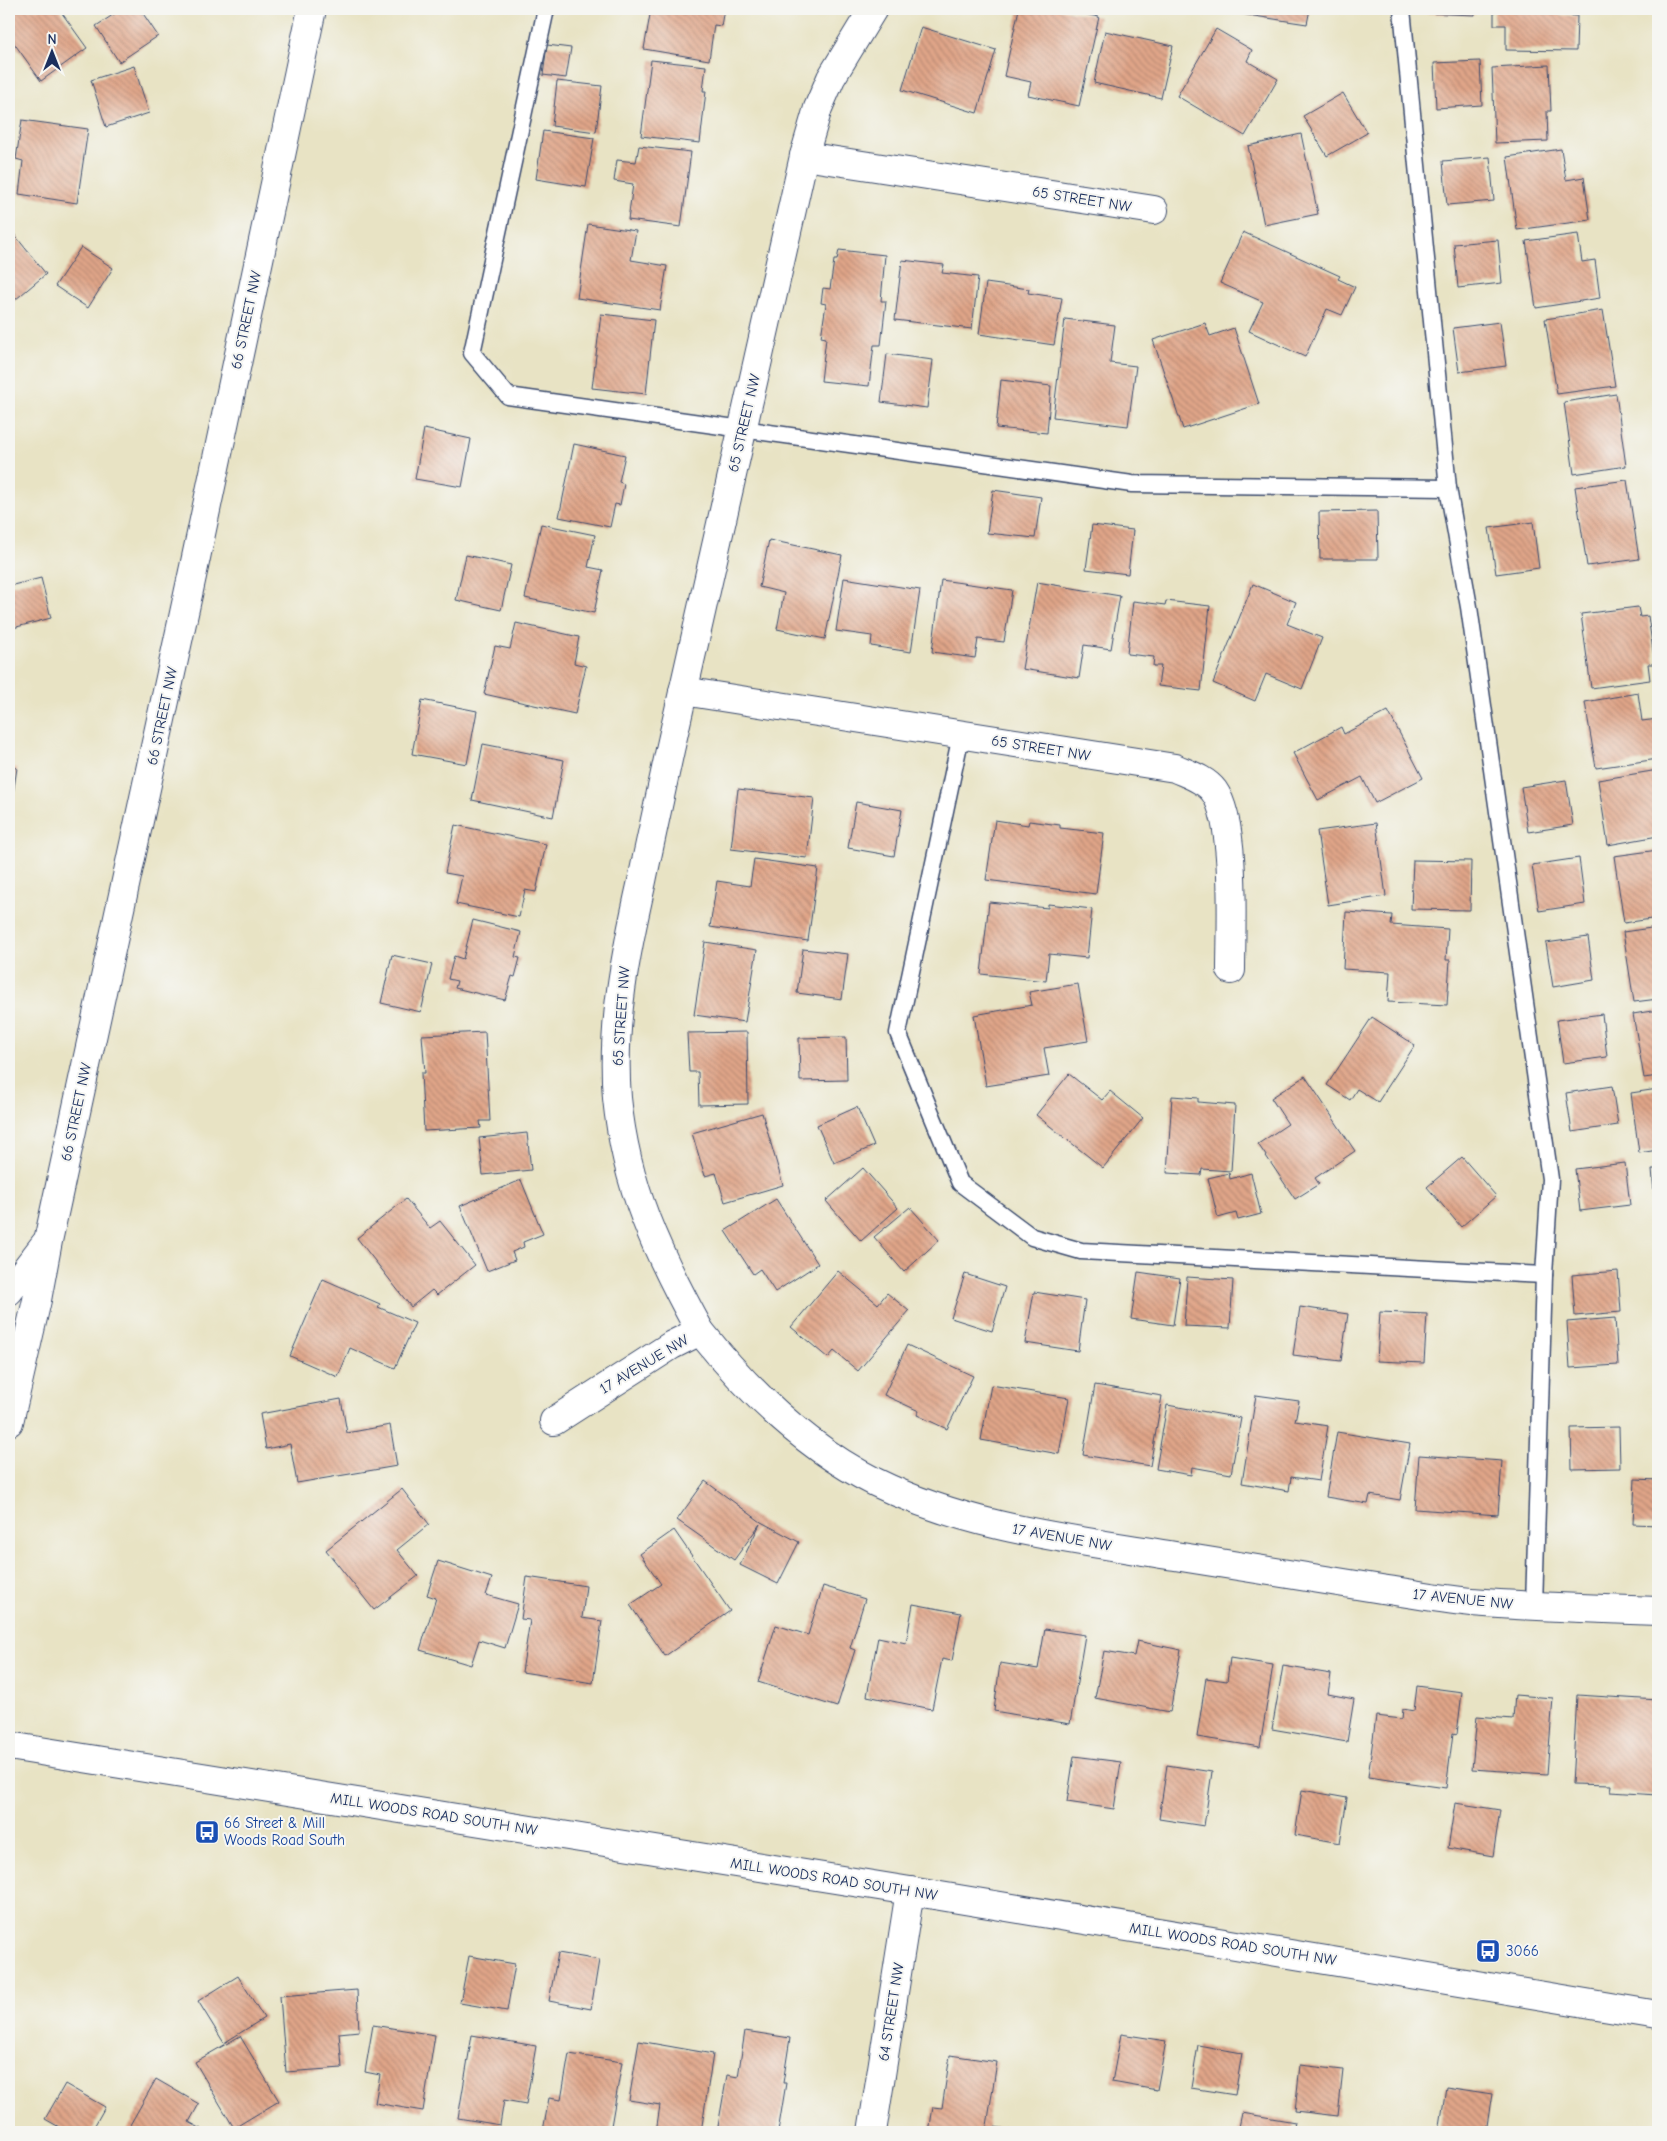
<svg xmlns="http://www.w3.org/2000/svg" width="1667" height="2141" viewBox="0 0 1667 2141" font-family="'Comic Neue',sans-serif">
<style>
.building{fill:url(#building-back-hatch)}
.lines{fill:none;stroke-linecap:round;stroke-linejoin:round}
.lane-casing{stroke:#3a4a6d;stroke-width:19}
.street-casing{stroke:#3a4a6d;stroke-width:30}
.secondary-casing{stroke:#3a4a6d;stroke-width:30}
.lane{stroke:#fff;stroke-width:16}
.street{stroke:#fff;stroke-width:28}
.secondary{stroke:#fff;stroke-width:28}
.labels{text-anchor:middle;stroke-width:4;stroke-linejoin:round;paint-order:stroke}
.street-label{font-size:15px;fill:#1b2f5e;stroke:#f6f6f2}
.transit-label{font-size:15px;fill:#164399;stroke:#f6f6f2;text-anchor:start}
</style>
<defs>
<pattern id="building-back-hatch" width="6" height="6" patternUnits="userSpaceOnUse" patternTransform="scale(1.25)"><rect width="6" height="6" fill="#e0a588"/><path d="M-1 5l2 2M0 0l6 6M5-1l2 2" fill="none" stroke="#b58772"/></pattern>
</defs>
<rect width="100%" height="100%" fill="#f6f6f2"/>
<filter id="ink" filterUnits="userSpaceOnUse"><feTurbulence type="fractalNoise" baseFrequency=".02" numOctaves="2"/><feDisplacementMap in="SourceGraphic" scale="10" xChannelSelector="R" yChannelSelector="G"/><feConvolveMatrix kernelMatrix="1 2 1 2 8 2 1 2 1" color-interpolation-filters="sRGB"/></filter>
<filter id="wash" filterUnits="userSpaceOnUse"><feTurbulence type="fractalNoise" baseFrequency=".0096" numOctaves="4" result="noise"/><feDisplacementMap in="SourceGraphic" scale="20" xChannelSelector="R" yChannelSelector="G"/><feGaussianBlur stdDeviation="1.12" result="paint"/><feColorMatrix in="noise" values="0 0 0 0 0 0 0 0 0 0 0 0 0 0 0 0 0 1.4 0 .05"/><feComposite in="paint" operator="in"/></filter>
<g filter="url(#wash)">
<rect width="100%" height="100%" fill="#e8e3c4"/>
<g id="blocks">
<!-- building -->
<g class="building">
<polygon points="10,9 59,9 87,48 41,81 9,36"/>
<polygon points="122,9 140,9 158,36 119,62 96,26"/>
<polygon points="651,9 724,9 721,26 714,25 709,60 644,49"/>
<polygon points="1019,9 1060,9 1099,17 1079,106 1028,95 1031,82 1004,76"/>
<polygon points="1242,9 1310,9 1307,24 1241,14"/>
<polygon points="1424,9 1475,9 1475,15 1424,13"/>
<polygon points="1494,9 1560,9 1560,15 1577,16 1576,51 1506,50 1506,25 1494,25"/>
<polygon points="921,27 996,50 977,113 902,90"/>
<polygon points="1216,29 1252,50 1247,61 1278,79 1245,136 1177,96"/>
<polygon points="1105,31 1173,46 1161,98 1094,83"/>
<polygon points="547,45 571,48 566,78 543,75"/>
<polygon points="651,60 706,66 703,91 706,91 700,143 641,136"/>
<polygon points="1480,61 1482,105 1436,108 1434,63"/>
<polygon points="1549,65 1551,111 1547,111 1548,141 1495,143 1492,68"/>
<polygon points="134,66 149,113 106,127 91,80"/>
<polygon points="557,81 602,86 596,132 552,126"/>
<polygon points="1343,93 1367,133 1327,156 1303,116"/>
<polygon points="22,120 88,129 77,203 19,194 23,161 16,159"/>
<polygon points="543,131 594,138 586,187 536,179"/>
<polygon points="1301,134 1318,214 1264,225 1248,146"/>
<polygon points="639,146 691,152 681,227 628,220 633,184 614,181 617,160 636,162"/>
<polygon points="1561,149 1566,180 1584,177 1590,220 1517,230 1507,157"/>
<polygon points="1490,157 1494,201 1447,205 1443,161"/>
<polygon points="588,224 636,231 631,260 667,266 660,310 577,298"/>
<polygon points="9,228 46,274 9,305"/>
<polygon points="1243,232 1340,276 1338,279 1355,287 1342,315 1327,309 1305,357 1249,331 1263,302 1220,283"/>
<polygon points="1578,234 1582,262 1595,260 1600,298 1536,308 1526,241"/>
<polygon points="1498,240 1502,283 1458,288 1454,244"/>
<polygon points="81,247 113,268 88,308 55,286"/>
<polygon points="839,250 885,255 881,301 886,301 881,345 874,345 869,386 821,381 826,338 821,337 826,304 821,303 823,288 830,289 834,260 837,260"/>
<polygon points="902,260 944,265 942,273 978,277 972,329 895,320"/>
<polygon points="986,283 1029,289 1028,293 1062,298 1054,345 979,334"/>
<polygon points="1603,310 1615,386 1557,394 1545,319"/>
<polygon points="601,314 654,320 646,394 592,388"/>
<polygon points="1065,319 1115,325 1110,363 1136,366 1128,426 1053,417"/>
<polygon points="1500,322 1506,366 1459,372 1453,328"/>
<polygon points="1205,323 1210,336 1234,328 1259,404 1183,429 1153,340"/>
<polygon points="887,354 933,360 927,408 881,402"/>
<polygon points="1001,380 1051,386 1047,433 996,428"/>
<polygon points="1616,394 1626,466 1574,474 1564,402"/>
<polygon points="424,429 471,439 462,487 415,479"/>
<polygon points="574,444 625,455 619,482 624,484 620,505 615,504 610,527 559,517"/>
<polygon points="1627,480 1639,559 1587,566 1575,487"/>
<polygon points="993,490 1041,497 1035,538 987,533"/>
<polygon points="1377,511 1378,559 1320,559 1319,512"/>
<polygon points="1533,522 1539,568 1496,574 1489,528"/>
<polygon points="541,524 595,535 588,567 603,570 594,613 525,598"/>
<polygon points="1092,525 1133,530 1128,574 1086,569"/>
<polygon points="769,540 842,555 825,639 777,629 784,593 759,587"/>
<polygon points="466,555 511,565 501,610 456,600"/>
<polygon points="41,578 51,618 9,629 9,586"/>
<polygon points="844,578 920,590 911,652 871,646 872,636 836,631"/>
<polygon points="941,580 1012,590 1004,642 978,639 975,658 932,652"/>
<polygon points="1037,582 1120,596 1111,649 1084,645 1079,678 1022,669"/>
<polygon points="1253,584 1296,602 1287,624 1322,638 1302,689 1266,674 1255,701 1213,683"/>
<polygon points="1133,601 1165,605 1166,601 1210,606 1201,691 1158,686 1161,666 1153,666 1154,657 1127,654"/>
<polygon points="1638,607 1640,617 1648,616 1655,664 1648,664 1650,680 1591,688 1581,614"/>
<polygon points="516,623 579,637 574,663 586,666 575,714 484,694 495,646 510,649"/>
<polygon points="1638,693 1642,721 1658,719 1658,759 1596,768 1585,702"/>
<polygon points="422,700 477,711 467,764 412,754"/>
<polygon points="1388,711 1423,778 1375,803 1362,777 1318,800 1293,753 1341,727 1344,734"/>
<polygon points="483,744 564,760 553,817 472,800"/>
<polygon points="9,767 17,768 12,801 9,800"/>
<polygon points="1658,770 1658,836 1608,845 1598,780"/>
<polygon points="1566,780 1573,825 1528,832 1521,787"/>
<polygon points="738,789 814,798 807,858 731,849"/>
<polygon points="856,802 902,810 894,856 848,848"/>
<polygon points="995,820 1028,825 1029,821 1060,825 1060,828 1104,833 1096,894 986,880"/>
<polygon points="1376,823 1386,896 1328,905 1317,831"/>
<polygon points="455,825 546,844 536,892 525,890 519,917 456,904 462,876 445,873"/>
<polygon points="1658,850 1658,918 1624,923 1614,856"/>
<polygon points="1579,858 1585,904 1539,911 1532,865"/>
<polygon points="754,859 818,868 808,941 710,927 717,881 750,886"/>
<polygon points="1413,860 1471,861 1470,910 1411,909"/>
<polygon points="989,902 1048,908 1048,904 1092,909 1087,958 1049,954 1046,981 981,974"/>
<polygon points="1346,912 1392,915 1391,925 1448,929 1446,960 1450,960 1447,1005 1388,1002 1390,972 1343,969"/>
<polygon points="473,920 521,932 515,957 520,958 515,977 512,976 505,1000 455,988 457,981 448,979 454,956 463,959"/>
<polygon points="1658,927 1658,999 1634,1002 1623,932"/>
<polygon points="1588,937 1594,980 1553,987 1546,943"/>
<polygon points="705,942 757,950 745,1022 694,1015"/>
<polygon points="803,949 848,954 842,999 797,993"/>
<polygon points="392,955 432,964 421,1012 381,1003"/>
<polygon points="1078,984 1088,1041 1044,1048 1049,1076 986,1086 974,1015 1032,1005 1029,992"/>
<polygon points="1658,1010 1658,1076 1644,1078 1633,1014"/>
<polygon points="1602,1014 1607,1057 1563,1063 1557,1020"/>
<polygon points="1372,1017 1415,1045 1378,1102 1357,1089 1350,1100 1327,1085"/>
<polygon points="485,1032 490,1121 480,1121 481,1128 424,1131 421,1073 425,1073 422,1035"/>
<polygon points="747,1032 748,1104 699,1105 698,1072 689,1072 687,1033"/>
<polygon points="846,1037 847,1080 800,1081 799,1038"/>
<polygon points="1069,1074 1102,1100 1110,1091 1143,1118 1103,1168 1036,1115"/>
<polygon points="1305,1076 1355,1151 1315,1178 1319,1184 1295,1199 1258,1144 1288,1124 1271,1098"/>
<polygon points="1612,1086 1618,1125 1572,1132 1566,1093"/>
<polygon points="1658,1089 1658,1150 1639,1153 1631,1093"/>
<polygon points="1172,1096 1198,1098 1198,1102 1235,1105 1231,1171 1202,1169 1201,1175 1167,1173"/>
<polygon points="857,1107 874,1146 834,1163 817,1125"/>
<polygon points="762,1113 783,1185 725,1202 716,1173 705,1176 692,1133"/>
<polygon points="527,1133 531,1170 483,1175 479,1138"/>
<polygon points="1462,1157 1496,1196 1461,1227 1427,1187"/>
<polygon points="1625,1163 1630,1205 1580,1211 1575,1169"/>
<polygon points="863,1168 898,1208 861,1241 826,1201"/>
<polygon points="1652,1169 1658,1169 1658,1226 1657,1227"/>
<polygon points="1229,1173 1230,1179 1251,1173 1261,1214 1238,1220 1236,1213 1218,1218 1208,1178"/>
<polygon points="521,1180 543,1234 523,1242 524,1247 512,1252 515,1260 487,1271 460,1206"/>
<polygon points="406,1199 430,1228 440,1221 475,1265 437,1295 432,1290 411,1307 357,1238"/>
<polygon points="776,1199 818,1264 775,1292 760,1269 753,1274 725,1231"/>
<polygon points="910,1207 939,1240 904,1272 874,1237"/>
<polygon points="838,1271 878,1304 887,1293 909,1311 858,1371 834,1351 828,1358 791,1327"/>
<polygon points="1618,1271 1621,1312 1575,1316 1572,1275"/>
<polygon points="1138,1272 1180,1278 1173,1325 1131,1319"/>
<polygon points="965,1274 1005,1287 992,1331 951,1318"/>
<polygon points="1187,1277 1233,1280 1230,1328 1184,1326"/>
<polygon points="323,1279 380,1304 378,1307 415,1323 395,1368 350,1348 338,1377 290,1356"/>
<polygon points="1034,1292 1085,1300 1078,1351 1025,1343"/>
<polygon points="1300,1307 1348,1314 1341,1361 1293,1355"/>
<polygon points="1380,1312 1427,1314 1424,1363 1377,1361"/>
<polygon points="1615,1318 1618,1365 1570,1368 1567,1322"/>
<polygon points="907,1345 973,1376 947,1429 917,1415 919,1411 884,1395"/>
<polygon points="991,1385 1069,1398 1059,1454 981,1440"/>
<polygon points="1095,1385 1162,1396 1150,1466 1083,1455"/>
<polygon points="1256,1395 1299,1401 1295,1421 1328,1426 1319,1481 1291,1477 1289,1491 1242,1483"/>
<polygon points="341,1399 347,1433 390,1425 397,1466 297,1483 290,1444 266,1449 260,1414"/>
<polygon points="1167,1405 1241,1418 1231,1474 1192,1467 1191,1475 1156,1469"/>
<polygon points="1619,1427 1620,1468 1572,1469 1571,1428"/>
<polygon points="1337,1432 1410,1444 1400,1500 1370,1495 1368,1504 1326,1497"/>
<polygon points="1419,1455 1502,1461 1498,1515 1415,1509"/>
<polygon points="1635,1479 1658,1480 1658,1525 1633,1524"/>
<polygon points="705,1481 761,1522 799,1542 778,1584 740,1565 760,1524 734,1560 677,1520"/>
<polygon points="402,1489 429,1524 397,1550 418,1576 374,1610 326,1550"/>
<polygon points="674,1530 730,1611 665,1656 630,1605 661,1584 640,1554"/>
<polygon points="438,1561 492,1578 486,1595 518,1604 505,1648 479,1640 471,1665 420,1650 436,1598 427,1595"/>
<polygon points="527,1577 586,1586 582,1618 602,1621 593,1683 522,1672 530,1620 521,1619"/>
<polygon points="823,1586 865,1599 850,1648 855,1650 837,1707 758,1682 776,1625 808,1635"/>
<polygon points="913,1604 961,1613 952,1661 942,1659 932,1709 867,1696 878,1637 906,1643"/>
<polygon points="1045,1629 1085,1635 1070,1724 994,1711 1000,1663 1038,1669"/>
<polygon points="1137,1641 1181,1650 1170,1712 1095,1698 1104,1651 1134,1656"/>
<polygon points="1230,1658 1273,1665 1260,1747 1197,1737 1206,1678 1227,1681"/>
<polygon points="1283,1666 1331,1674 1328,1694 1354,1699 1347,1742 1272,1729"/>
<polygon points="1417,1686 1462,1692 1457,1734 1453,1733 1446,1788 1368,1777 1376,1716 1402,1719 1403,1709 1414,1711"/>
<polygon points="1515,1695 1553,1698 1547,1774 1472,1769 1477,1716 1513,1719"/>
<polygon points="1577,1695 1658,1700 1658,1795 1611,1792 1612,1785 1572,1784"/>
<polygon points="1074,1756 1121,1762 1114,1809 1067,1802"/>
<polygon points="1167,1765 1212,1772 1204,1826 1159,1819"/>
<polygon points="1302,1790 1347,1798 1340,1843 1295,1835"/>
<polygon points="1455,1803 1500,1810 1493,1856 1448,1848"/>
<polygon points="558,1953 599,1960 591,2009 549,2001"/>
<polygon points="469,1956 515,1964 507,2011 460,2003"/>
<polygon points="238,1976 264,2018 224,2043 198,2001"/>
<polygon points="357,1990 359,2031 339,2033 342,2068 286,2072 280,1996"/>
<polygon points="373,2025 435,2035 423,2111 375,2103 380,2075 365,2072"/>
<polygon points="745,2031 790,2038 783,2083 786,2083 778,2132 717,2132 727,2075 738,2077"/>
<polygon points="1121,2034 1166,2041 1157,2090 1112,2082"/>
<polygon points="472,2035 536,2046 526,2104 504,2100 500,2125 458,2118"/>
<polygon points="240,2036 279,2101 234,2128 195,2062"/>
<polygon points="639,2041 713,2054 701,2132 656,2132 660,2105 629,2100"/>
<polygon points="1198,2045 1242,2053 1235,2095 1191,2088"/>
<polygon points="569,2054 622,2062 610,2132 543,2131 549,2098 561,2100"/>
<polygon points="950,2055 997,2062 986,2132 929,2132 933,2107 942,2108"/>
<polygon points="1300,2065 1343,2070 1338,2116 1295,2111"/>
<polygon points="156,2079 199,2104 189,2122 207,2132 126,2132"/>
<polygon points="65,2084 105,2107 91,2132 68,2132 45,2119"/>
<polygon points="1446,2087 1492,2094 1486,2132 1439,2132"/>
<polygon points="1242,2113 1295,2122 1293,2132 1238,2132"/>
<polygon points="994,2127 1020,2131 1020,2132 993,2132"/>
</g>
</g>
</g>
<g filter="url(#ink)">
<use href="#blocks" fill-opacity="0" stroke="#3a4a6d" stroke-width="1"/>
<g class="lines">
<defs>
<g id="lane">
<polyline points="546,9 472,353 508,396 1132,484 1448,488"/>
<polyline points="1402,9 1448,488 1469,607 1550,1179 1544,1275 1534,1606"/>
<polyline points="961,735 898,1033 960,1183 1032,1237 1081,1251 1544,1275"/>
</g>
<g id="street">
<polyline points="804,156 1154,210"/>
<path d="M683 691 1175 768C1188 774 1205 779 1214 791 1237 823 1231 929 1231 970"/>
<path d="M700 1331C657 1252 626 1188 617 1098 611 1024 626 952 642 881 651 837 661 793 670 750 714 552 760 354 804 156L818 108 831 78 873 9"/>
<path d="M554 1421 672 1345 700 1331C748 1391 805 1447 875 1482 970 1529 1072 1539 1175 1556 1240 1566 1305 1577 1369 1587 1403 1592 1438 1599 1472 1602 1534 1607 1596 1609 1658 1611"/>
<polyline points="872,2132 910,1891"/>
</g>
<g id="secondary">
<polyline points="9,1291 45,1244"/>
<polyline points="9,1422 37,1300 48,1241 194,567 312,9"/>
<polyline points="9,1746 910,1891 1658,2015"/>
</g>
</defs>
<!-- lane casing -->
<use href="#lane" class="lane-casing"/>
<!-- street casing -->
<use href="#street" class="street-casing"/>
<!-- secondary casing -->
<use href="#secondary" class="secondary-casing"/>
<!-- lane -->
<use href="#lane" class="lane"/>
<!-- street -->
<use href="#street" class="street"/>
<!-- secondary -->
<use href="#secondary" class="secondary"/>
</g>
</g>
<!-- icons -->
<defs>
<symbol id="bus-square" viewBox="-11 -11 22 22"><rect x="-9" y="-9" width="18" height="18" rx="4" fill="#1a4fb4" stroke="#f6f6f2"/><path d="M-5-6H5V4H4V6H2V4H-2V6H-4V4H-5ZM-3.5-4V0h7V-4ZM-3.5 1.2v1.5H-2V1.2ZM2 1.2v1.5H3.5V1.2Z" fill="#fff"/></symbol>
</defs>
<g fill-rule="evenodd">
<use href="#bus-square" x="193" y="1818" width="28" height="28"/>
<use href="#bus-square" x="1474" y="1937" width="28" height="28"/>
</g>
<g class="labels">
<!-- street labels -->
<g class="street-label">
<text transform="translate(1082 199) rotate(9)" y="5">65 STREET NW</text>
<text transform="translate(246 320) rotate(-78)" y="5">66 STREET NW</text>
<text transform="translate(744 423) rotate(-77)" y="5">65 STREET NW</text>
<text transform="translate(162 716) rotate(-78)" y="5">66 STREET NW</text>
<text transform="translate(1041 748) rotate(9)" y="5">65 STREET NW</text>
<text transform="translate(621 1016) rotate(-86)" y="5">65 STREET NW</text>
<text transform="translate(76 1112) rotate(-78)" y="5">66 STREET NW</text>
<text transform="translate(644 1364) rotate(-31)" y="5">17 AVENUE NW</text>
<text transform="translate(1062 1537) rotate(10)" y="5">17 AVENUE NW</text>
<text transform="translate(1463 1599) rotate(6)" y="5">17 AVENUE NW</text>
<text transform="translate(434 1814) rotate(9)" y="5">MILL WOODS ROAD SOUTH NW</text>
<text transform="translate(834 1879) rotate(9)" y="5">MILL WOODS ROAD SOUTH NW</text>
<text transform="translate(1233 1944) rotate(9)" y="5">MILL WOODS ROAD SOUTH NW</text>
<text transform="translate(891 2012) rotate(-81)" y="5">64 STREET NW</text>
</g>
<!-- transit labels -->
<g class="transit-label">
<text x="224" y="1828">66 Street &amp; Mill<tspan x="224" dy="17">Woods Road South</tspan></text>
<text x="1506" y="1956">3066</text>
</g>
</g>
<!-- margin -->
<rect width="1667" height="2141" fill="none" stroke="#f6f6f2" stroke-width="30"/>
<!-- north arrow -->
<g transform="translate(52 52)" stroke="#f6f6f2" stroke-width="4" paint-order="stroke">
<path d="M0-4L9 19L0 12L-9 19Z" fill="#1b2f5e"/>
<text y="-8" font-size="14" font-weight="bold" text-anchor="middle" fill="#1b2f5e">N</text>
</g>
</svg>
